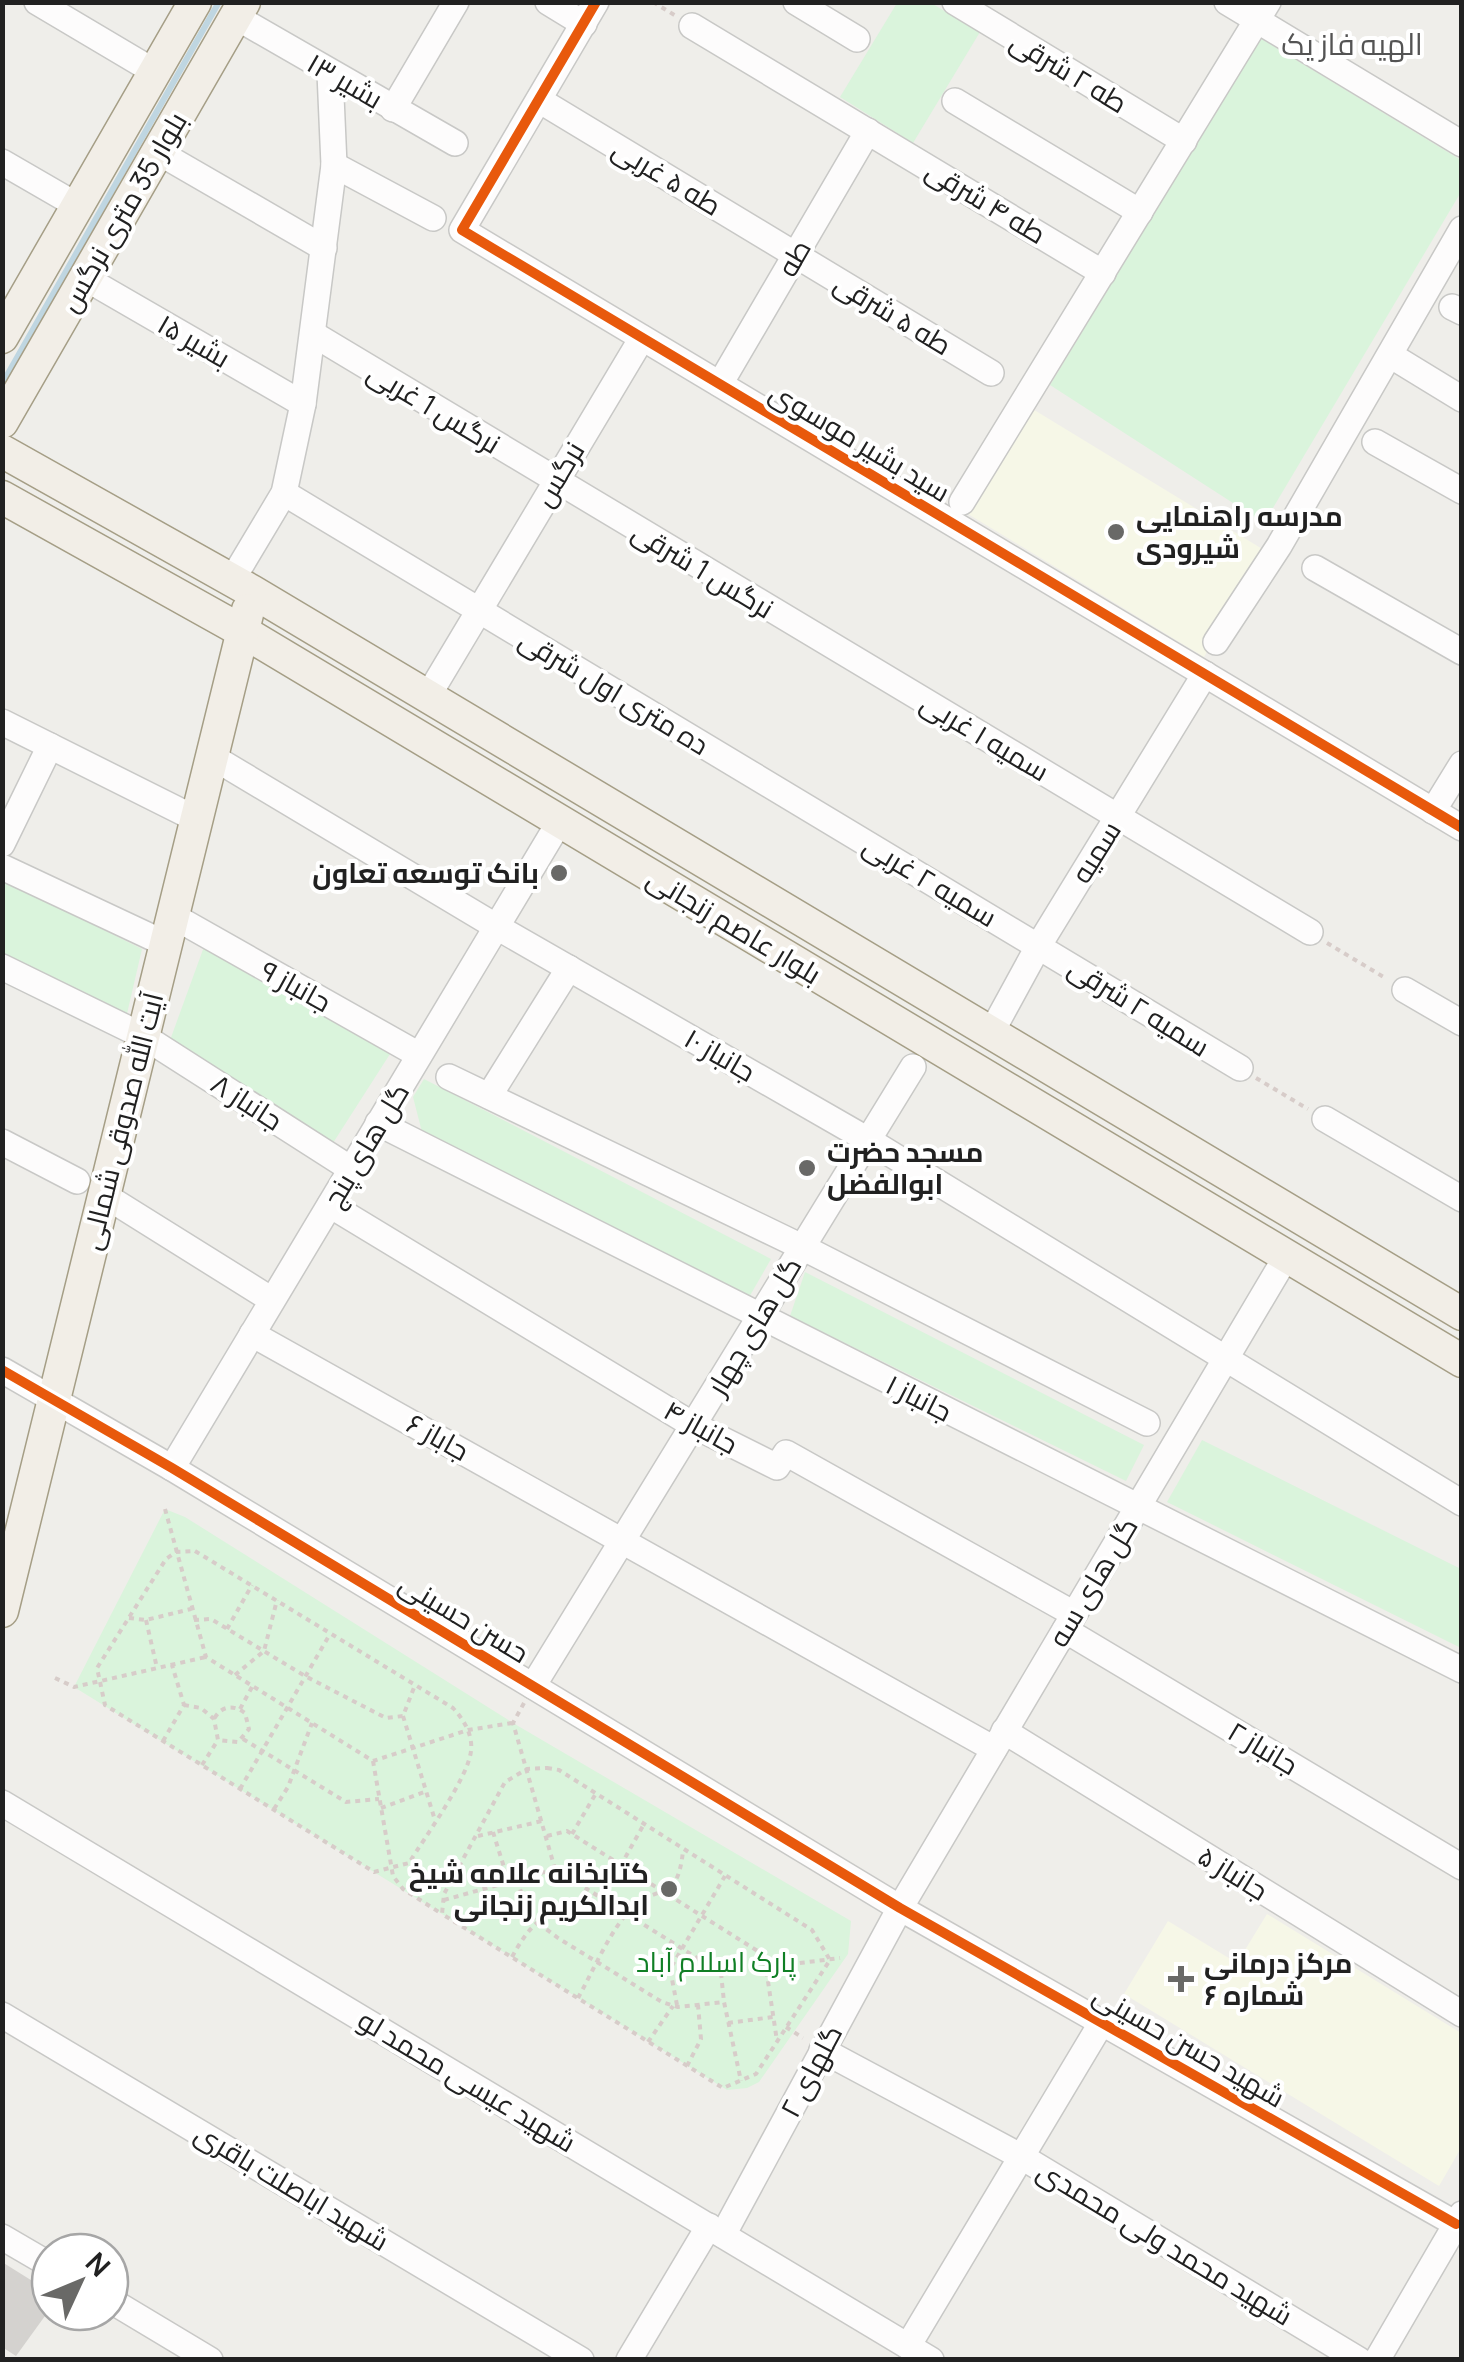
<svg xmlns="http://www.w3.org/2000/svg" width="1464" height="2362" viewBox="0 0 1464 2362" font-family="Manrope,Cairo,sans-serif">
<style>
.education{fill:#f6f7e7}
.park{fill:#daf4dc}
.lines{fill:none;stroke-linecap:round;stroke-linejoin:round}
.stream{stroke:#bfd6e1;stroke-width:6}
.building{fill:#d4d2cf}
.minor-casing{stroke:#c8c8c6;stroke-width:28}
.major-casing{stroke:#a59e86;stroke-width:35}
.path{stroke:#d7ccc9;stroke-width:4;stroke-dasharray:5 5;stroke-linecap:butt}
.minor{stroke:#fdfcfc;stroke-width:25}
.major{stroke:#f2eee7;stroke-width:32}
.cycleway-casing{stroke:#fff;stroke-width:16}
.cycleway{stroke:#e8590c;stroke-width:10}
.poi-dot{fill:#696967;stroke:#fff;stroke-width:4}
.labels{text-anchor:middle;stroke-width:8;stroke-linejoin:round;paint-order:stroke}
.street-label{font-size:28px;fill:#212121;stroke:#fff}
.poi-label{font-size:28px;font-weight:bold;fill:#212121;stroke:#fff;text-anchor:start}
.park-label{font-size:28px;fill:#107f25;stroke:#fff}
.neighbourhood-label{font-size:30px;fill:#545454;stroke:#fff}
</style>
<rect width="100%" height="100%" fill="#efeeea"/>
<!-- education -->
<g class="education">
<polygon points="1031,408 1264,550 1204,657 968,514"/>
<polygon points="1267,1914 1461,2033 1461,2148 1439,2186 1124,1994 1168,1921 1237,1963"/>
</g>
<!-- park -->
<g class="park">
<polygon points="897,3 931,3 980,32 913,143 840,97"/>
<polygon points="1260,38 1461,160 1461,192 1264,523 1050,385"/>
<polygon points="2,879 142,949 126,1018 3,957"/>
<polygon points="205,944 390,1054 333,1143 169,1043"/>
<polygon points="424,1079 771,1259 748,1299 422,1132 413,1097"/>
<polygon points="805,1272 1144,1445 1126,1481 790,1316"/>
<polygon points="1202,1440 1461,1569 1461,1648 1167,1502"/>
<polygon points="165,1509 185,1517 513,1723 851,1921 848,1954 759,2082 747,2088 727,2090 74,1687"/>
</g>
<g class="lines">
<!-- stream -->
<polyline class="stream" points="2,384 219,2"/>
</g>
<!-- building -->
<polygon class="building" points="2,2262 50,2292 50,2309 16,2356 2,2347"/>
<g class="lines">
<defs>
<g id="minor">
<polyline points="37,2 155,72"/>
<polyline points="548,2 584,24"/>
<polyline points="596,2 462,230 1462,828"/>
<polyline points="796,2 857,39"/>
<polyline points="955,2 1184,141"/>
<polyline points="1227,2 1462,144"/>
<polyline points="236,17 455,143"/>
<polyline points="692,26 1103,273"/>
<polyline points="539,100 991,373"/>
<polyline points="955,101 1140,212"/>
<polyline points="393,109 456,2"/>
<polyline points="158,152 324,248"/>
<polyline points="2,162 78,206"/>
<polyline points="334,165 433,218"/>
<polyline points="85,278 303,404"/>
<polyline points="1452,307 1462,312"/>
<polyline points="313,334 1310,932"/>
<polyline points="1390,355 1462,399"/>
<polyline points="720,384 868,131"/>
<polyline points="1375,442 1462,491"/>
<polyline points="284,493 1240,1068"/>
<polyline points="962,502 1268,2"/>
<polyline points="1315,568 1462,652"/>
<polyline points="232,580 284,493 303,404 334,165 330,73"/>
<polyline points="1216,642 1279,546 1462,229"/>
<polyline points="428,696 642,338"/>
<polyline points="2,722 196,819"/>
<polyline points="211,756 497,927 868,1140 1462,1503"/>
<polyline points="1433,811 1462,764"/>
<polyline points="2,844 50,746"/>
<polyline points="2,867 166,944"/>
<polyline points="173,916 419,1055"/>
<polyline points="2,967 143,1036 351,1169"/>
<polyline points="1405,990 1462,1023"/>
<polyline points="991,1033 1039,945 1205,674"/>
<polyline points="449,1077 802,1247 1147,1423"/>
<polyline points="489,1096 569,968"/>
<polyline points="1325,1119 1462,1199"/>
<polyline points="378,1123 1462,1670"/>
<polyline points="2,1142 77,1181"/>
<polyline points="104,1195 272,1300"/>
<polyline points="330,1205 693,1425 777,1467 786,1453 1074,1614"/>
<polyline points="252,1334 994,1749"/>
<polyline points="2,1370 172,1468 900,1908 1456,2224"/>
<polyline points="172,1468 560,821"/>
<polyline points="1065,1630 1462,1867"/>
<polyline points="533,1686 913,1067"/>
<polyline points="1004,1731 1462,2014"/>
<polyline points="2,1803 931,2360"/>
<polyline points="2,2015 581,2360"/>
<polyline points="822,2050 1022,2157 1359,2360"/>
<polyline points="723,2235 900,1908 1286,1257"/>
<polyline points="2,2237 50,2265"/>
<polyline points="110,2300 210,2360"/>
<polyline points="908,2346 1102,2022"/>
<polyline points="629,2360 709,2226"/>
<polyline points="1377,2360 1462,2214"/>
</g>
<g id="major">
<polyline points="2,337 195,2"/>
<polyline points="2,422 244,2"/>
<polyline points="2,451 253,592 1462,1314"/>
<polyline points="2,497 242,631 1462,1361"/>
<polyline points="2,1611 248,610"/>
</g>
</defs>
<!-- minor casing -->
<use href="#minor" class="minor-casing"/>
<!-- major casing -->
<use href="#major" class="major-casing"/>
<!-- path -->
<g class="path">
<polyline points="653,2 676,16"/>
<polyline points="1327,943 1387,979"/>
<polyline points="1256,1078 1308,1109"/>
<polyline points="165,1509 206,1657 373,1761 468,1730 512,1723"/>
<path d="M195 1551 453 1708C464 1720 473 1735 471 1751 468 1778 425 1837 409 1863L374 1872 105 1705 97 1668 166 1559 176 1552Z"/>
<polyline points="129,1618 146,1620 191,1609"/>
<polyline points="146,1620 157,1668"/>
<polyline points="194,1620 211,1619 305,1676 386,1718 403,1716 415,1685"/>
<polyline points="227,1629 252,1585"/>
<polyline points="235,1675 264,1651 277,1600"/>
<polyline points="55,1678 74,1687 206,1657"/>
<polyline points="524,1703 513,1723 555,1869 721,1973 840,1958"/>
<path d="M184 1705 201 1708 214 1719 218 1740 238 1742 249 1729 245 1713C233 1704 221 1706 214 1719"/>
<polyline points="240,1709 252,1687"/>
<polyline points="403,1716 434,1817"/>
<polyline points="243,1739 346,1802 379,1799"/>
<polyline points="163,1741 184,1705 172,1665"/>
<polyline points="373,1761 393,1876 403,1889 442,1914"/>
<polyline points="202,1765 218,1740"/>
<polygon points="547,1768 559,1770 812,1930 830,1960 756,2074 723,2088 442,1914 444,1894 505,1782 527,1769"/>
<polyline points="240,1789 330,1634"/>
<polyline points="381,1808 427,1791"/>
<polyline points="274,1809 288,1787 312,1723"/>
<polyline points="493,1832 508,1880"/>
<polyline points="572,1834 595,1795"/>
<polyline points="478,1836 542,1821"/>
<polyline points="547,1836 567,1831 764,1955 777,2041"/>
<polyline points="517,1880 529,1916 558,1938 662,2002 678,2007 724,2002 741,2081"/>
<polyline points="444,1900 555,1869"/>
<path d="M512 1957C540 1906 552 1916 602 1899L644 1824"/>
<polyline points="721,1973 724,2002"/>
<path d="M578 1998C593 1971 610 1931 630 1910 658 1881 677 1906 683 1851"/>
<polyline points="677,2005 670,1969 725,1876"/>
<polyline points="728,2023 773,2017"/>
<polyline points="786,2027 803,2038"/>
<polyline points="648,2042 673,2006"/>
<polyline points="687,2066 701,2039 698,2005"/>
</g>
<!-- minor -->
<use href="#minor" class="minor"/>
<!-- major -->
<use href="#major" class="major"/>
<defs>
<g id="cycleway">
<polyline points="596,2 462,230 1462,828"/>
<polyline points="2,1370 172,1468 900,1908 1456,2224"/>
</g>
</defs>
<!-- cycleway casing -->
<use href="#cycleway" class="cycleway-casing"/>
<!-- cycleway -->
<use href="#cycleway" class="cycleway"/>
</g>
<!-- markers -->
<g class="poi-dot">
<circle cx="1116" cy="532" r="10"/>
<circle cx="559" cy="873" r="10"/>
<circle cx="807" cy="1168" r="10"/>
<circle cx="669" cy="1889" r="10"/>
<path d="M1176 1964h10v10h10v10h-10v10h-10v-10h-10v-10h10z"/>
</g>
<g class="labels">
<!-- street labels -->
<g class="street-label">
<text transform="translate(1069 72) rotate(31)" y="10">طه ۲ شرقی</text>
<text transform="translate(345 81) rotate(30)" y="10">بشیر ۱۳</text>
<text transform="translate(667 177) rotate(31)" y="10">طه ۵ غربی</text>
<text transform="translate(986 202) rotate(31)" y="10">طه ۴ شرقی</text>
<text transform="translate(123 212) rotate(-60)" y="10">بلوار 35 متری نرگس</text>
<text transform="translate(794 258) rotate(-60)" y="10">طه</text>
<text transform="translate(893 314) rotate(31)" y="10">طه ۵ شرقی</text>
<text transform="translate(194 341) rotate(30)" y="10">بشیر ۱۵</text>
<text transform="translate(434 408) rotate(31)" y="10">نرگس 1 غربی</text>
<text transform="translate(860 442) rotate(31)" y="10">سید بشیر موسوی</text>
<text transform="translate(559 474) rotate(-59)" y="10">نرگس</text>
<text transform="translate(703 570) rotate(31)" y="10">نرگس 1 شرقی</text>
<text transform="translate(614 692) rotate(31)" y="10">ده متری اول شرقی</text>
<text transform="translate(985 737) rotate(31)" y="10">سمیه ۱ غربی</text>
<text transform="translate(1096 852) rotate(-58)" y="10">سمیه</text>
<text transform="translate(930 881) rotate(31)" y="10">سمیه ۲ غربی</text>
<text transform="translate(734 926) rotate(31)" y="10">بلوار عاصم زنجانی</text>
<text transform="translate(296 986) rotate(29)" y="10">جانباز ۹</text>
<text transform="translate(1139 1007) rotate(32)" y="10">سمیه ۲ شرقی</text>
<text transform="translate(720 1055) rotate(30)" y="10">جانباز ۱۰</text>
<text transform="translate(247 1102) rotate(33)" y="10">جانباز ۸</text>
<text transform="translate(122 1121) rotate(-76)" y="10">آیت الله صدوقی شمالی</text>
<text transform="translate(366 1145) rotate(-59)" y="10">گل های پنج</text>
<text transform="translate(754 1326) rotate(-59)" y="10">گل های چهار</text>
<text transform="translate(919 1398) rotate(27)" y="10">جانباز ۱</text>
<text transform="translate(701 1427) rotate(29)" y="10">جانباز ۴</text>
<text transform="translate(438 1437) rotate(29)" y="10">جاباز ۶</text>
<text transform="translate(1093 1582) rotate(-59)" y="10">گل های سه</text>
<text transform="translate(464 1618) rotate(31)" y="10">حسن حسینی</text>
<text transform="translate(1263 1748) rotate(31)" y="10">جانباز ۲</text>
<text transform="translate(1233 1873) rotate(32)" y="10">جانباز ۵</text>
<text transform="translate(1189 2046) rotate(30)" y="10">شهید حسن حسینی</text>
<text transform="translate(811 2071) rotate(-62)" y="10">گلهای ۲</text>
<text transform="translate(467 2081) rotate(31)" y="10">شهید عیسی محمد لو</text>
<text transform="translate(292 2187) rotate(31)" y="10">شهید اباصلت باقری</text>
<text transform="translate(1165 2243) rotate(31)" y="10">شهید محمد ولی محمدی</text>
</g>
<!-- poi labels -->
<g class="poi-label">
<text x="1136" y="526">مدرسه راهنمایی<tspan x="1136" dy="32">شیرودی</tspan></text>
<text x="539" y="883" text-anchor="end">بانک توسعه تعاون</text>
<text x="827" y="1162">مسجد حضرت<tspan x="827" dy="32">ابوالفضل</tspan></text>
<text x="649" y="1883" text-anchor="end">کتابخانه علامه شیخ<tspan x="649" dy="32">ابدالکریم زنجانی</tspan></text>
<text x="1204" y="1973">مرکز درمانی<tspan x="1204" dy="32">شماره ۶</tspan></text>
</g>
<!-- park labels -->
<g class="park-label">
<text x="716" y="1972">پارک اسلام آباد</text>
</g>
<!-- neighbourhood labels -->
<g class="neighbourhood-label">
<text x="1352" y="55">الهیه فاز یک</text>
</g>
</g>
<!-- border -->
<rect width="1464" height="2362" fill="none" stroke="#212121" stroke-width="10"/>
<!-- north arrow -->
<g transform="translate(80 2282) rotate(46)"><circle r="48" fill="#ffffff" stroke="#a6a6a6" stroke-width="2.5"/>
<path d="M0-8L18 38L0 25L-18 38Z" fill="#696967"/>
<text y="-15" font-size="28" font-weight="bold" text-anchor="middle" fill="#212121">N</text>
</g>
</svg>
